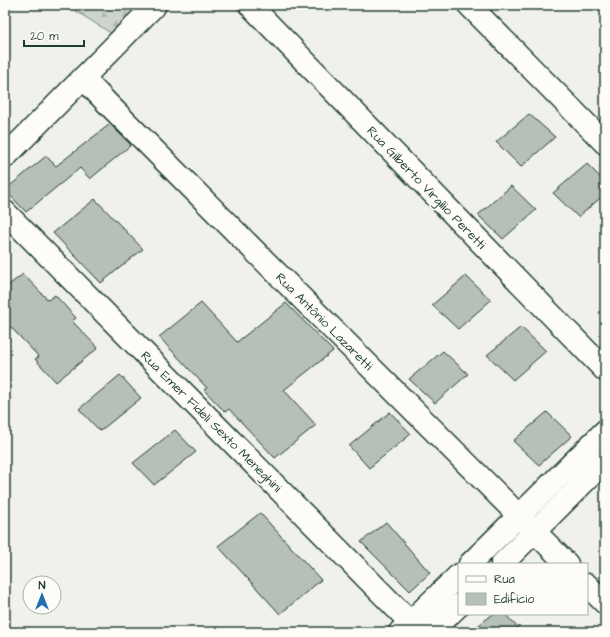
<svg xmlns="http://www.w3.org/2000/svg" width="610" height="637" viewBox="0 0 610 637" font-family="'Architects Daughter',sans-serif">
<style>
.forest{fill:url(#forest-firs);stroke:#768880}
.building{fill:#b6bfb8;stroke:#1f3d34}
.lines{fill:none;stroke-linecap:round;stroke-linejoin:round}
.minor-casing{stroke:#1f3d34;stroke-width:25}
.minor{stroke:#fdfcf7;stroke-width:22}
.labels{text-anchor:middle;stroke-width:3.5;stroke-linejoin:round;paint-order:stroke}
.street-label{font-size:13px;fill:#1f3d34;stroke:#fdfcf7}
</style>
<defs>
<pattern id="forest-firs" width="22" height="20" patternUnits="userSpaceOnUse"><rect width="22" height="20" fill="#cdd3cd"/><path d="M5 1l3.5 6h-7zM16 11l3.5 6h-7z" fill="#b0b6b1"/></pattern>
</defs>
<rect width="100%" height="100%" fill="#f0f1eb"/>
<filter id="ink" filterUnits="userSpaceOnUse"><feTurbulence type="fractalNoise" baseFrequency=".025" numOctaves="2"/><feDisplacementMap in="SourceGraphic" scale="8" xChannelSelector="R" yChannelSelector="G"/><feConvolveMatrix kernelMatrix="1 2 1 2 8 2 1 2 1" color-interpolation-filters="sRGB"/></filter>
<g filter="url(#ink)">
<!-- forest -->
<polygon class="forest" points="66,5 148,5 117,37"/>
<!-- building -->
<g class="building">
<polygon points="529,114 555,137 521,167 496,142"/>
<polygon points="110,124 131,145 90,179 80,168 26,212 5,190 46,156 56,166"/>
<polygon points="587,164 605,182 605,194 578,217 553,193"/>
<polygon points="511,186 536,210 503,239 478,215"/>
<polygon points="95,199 143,249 101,283 53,233"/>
<polygon points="23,274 48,300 55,295 76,318 72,321 98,348 56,382 35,359 39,357 5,321 5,288"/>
<polygon points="466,276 491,300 458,329 432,305"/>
<polygon points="201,303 237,342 286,303 333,351 284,390 316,425 275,458 229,409 225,412 204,390 207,388 159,337"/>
<polygon points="521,327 546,351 513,380 487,355"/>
<polygon points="443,351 468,374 435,403 409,379"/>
<polygon points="120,375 141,398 100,431 79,409"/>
<polygon points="390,412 411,434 369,468 349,446"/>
<polygon points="547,412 572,436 539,465 513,441"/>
<polygon points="175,430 196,452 154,485 133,463"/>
<polygon points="260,513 321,580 280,614 218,546"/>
<polygon points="386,522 430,573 410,591 361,542"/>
<polygon points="493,614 505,614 522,632 470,632"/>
</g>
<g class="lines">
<defs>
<g id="minor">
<polyline points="250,5 605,370"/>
<polyline points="469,5 605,143"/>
<polyline points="83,78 108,104 567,564"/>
<polyline points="5,157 155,5"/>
<polyline points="5,212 410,622 416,632"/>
<polyline points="470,564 605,431"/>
<polyline points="502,564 605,461"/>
<polyline points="587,585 605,603"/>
<polyline points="400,632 459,575"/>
<polyline points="431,632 459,605"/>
</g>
</defs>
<!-- minor casing -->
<use href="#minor" class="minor-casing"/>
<!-- minor -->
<use href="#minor" class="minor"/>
</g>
</g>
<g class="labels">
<!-- street labels -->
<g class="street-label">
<text transform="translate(427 187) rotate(46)" y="5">Rua Gilberto Virgílio Peretti</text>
<text transform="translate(325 321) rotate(45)" y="5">Rua Antônio Lazaretti</text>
<text transform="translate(212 421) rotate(45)" y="5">Rua Emer Fideli Sexto Meneghini</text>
</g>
</g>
<!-- margin -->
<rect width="610" height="637" fill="none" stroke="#fdfcf7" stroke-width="20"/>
<rect x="10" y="10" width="590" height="617" fill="none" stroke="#1f3d34" stroke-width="1.5" filter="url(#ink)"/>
<!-- legend -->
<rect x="458" y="563" width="130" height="52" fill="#fdfcf7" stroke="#a4b0a9"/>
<rect x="466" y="576" width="20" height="6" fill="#fdfcf7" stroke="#a4b0a9"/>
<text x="494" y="583" font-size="12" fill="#1f3d34">Rua</text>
<rect x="466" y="593" width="20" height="12" fill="#b6bfb8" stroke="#a4b0a9"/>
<text x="494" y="603" font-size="12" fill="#1f3d34">Edifício</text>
<!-- north arrow -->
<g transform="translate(42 595)"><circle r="19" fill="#fdfcf7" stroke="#a4b0a9"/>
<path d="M0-3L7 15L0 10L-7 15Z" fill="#1f6fb2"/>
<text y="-6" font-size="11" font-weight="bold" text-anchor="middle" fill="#1f3d34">N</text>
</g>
<!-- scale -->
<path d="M24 40v6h60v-6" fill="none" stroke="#1f3d34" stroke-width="2"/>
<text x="30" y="40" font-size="12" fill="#1f3d34" stroke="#fdfcf7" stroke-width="3" paint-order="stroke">20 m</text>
</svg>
